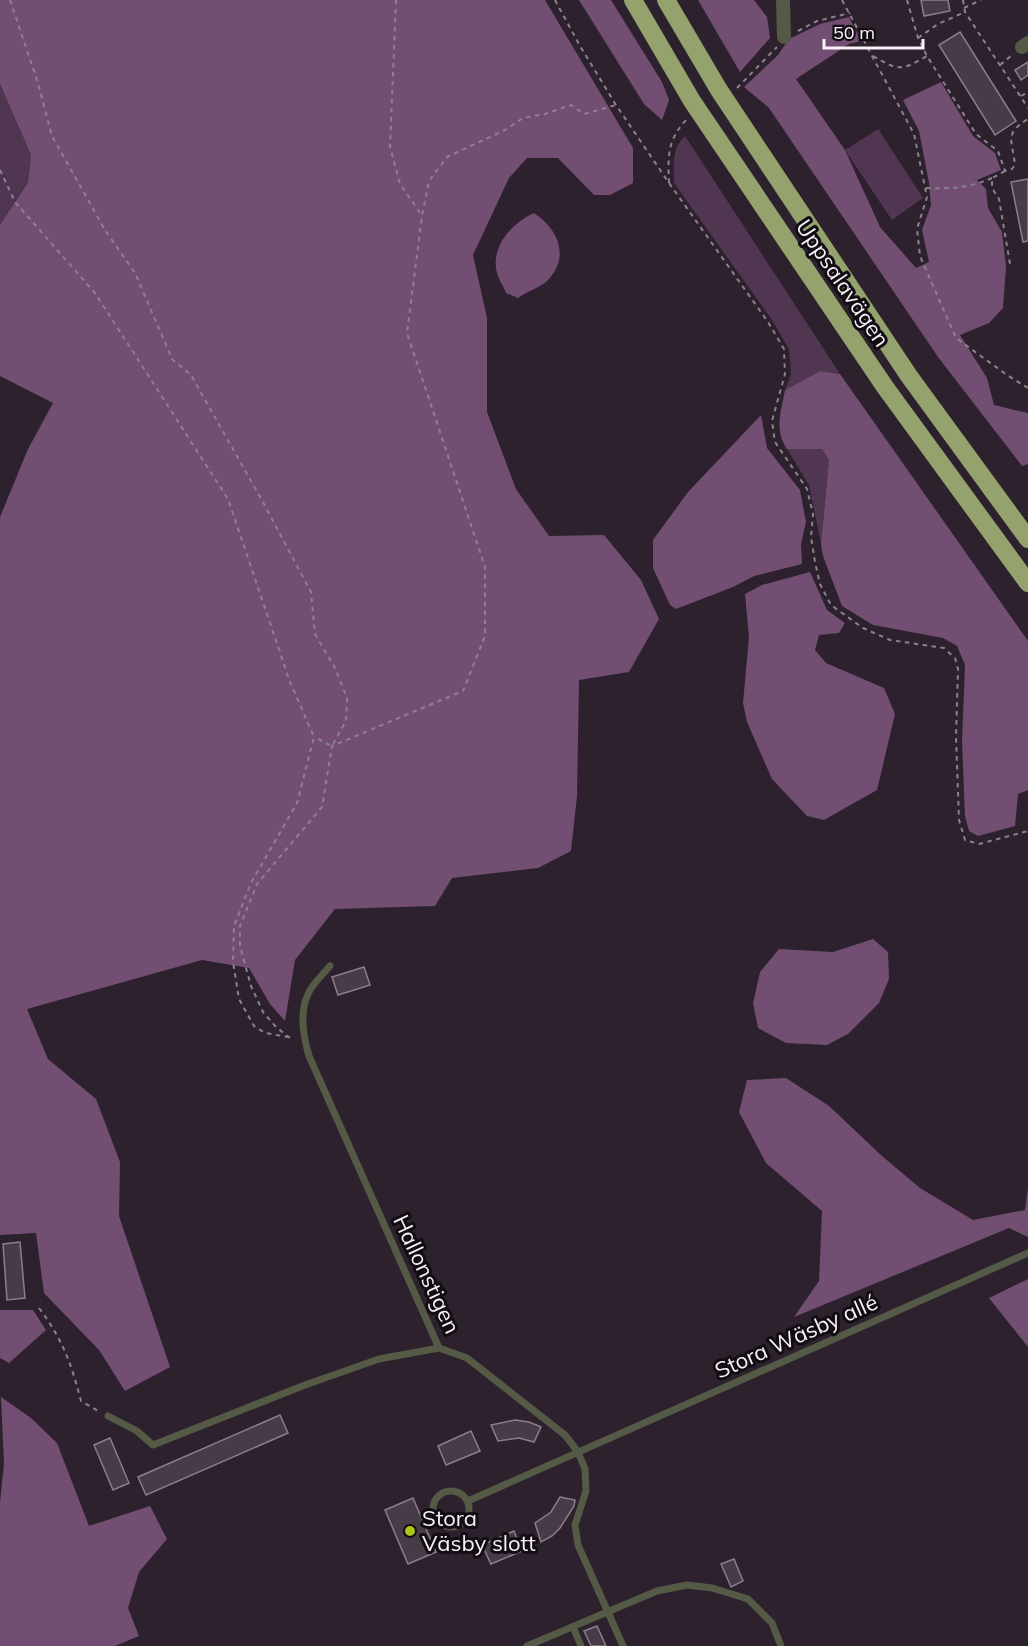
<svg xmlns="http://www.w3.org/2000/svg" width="1028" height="1646" viewBox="0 0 1028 1646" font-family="Mulish,sans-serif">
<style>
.green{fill:#513651}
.forest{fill:#734e73}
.building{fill:#483b48;stroke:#8c7d8b;stroke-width:1.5}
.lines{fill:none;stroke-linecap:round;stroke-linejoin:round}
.path{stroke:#8c828c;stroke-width:2;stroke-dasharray:4.5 4.5;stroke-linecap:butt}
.lane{stroke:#545a45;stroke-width:7}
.street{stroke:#545a45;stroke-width:14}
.highway{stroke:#94a26d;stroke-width:18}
.poi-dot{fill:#a9c719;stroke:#120d12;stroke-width:2}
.labels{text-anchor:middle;stroke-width:6;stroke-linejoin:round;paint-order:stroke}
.street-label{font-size:22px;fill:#f9f1f9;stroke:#120d12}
.poi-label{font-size:22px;fill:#f9f1f9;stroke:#120d12;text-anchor:start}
</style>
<rect width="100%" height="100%" fill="#2d212d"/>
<!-- green -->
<g class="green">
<polygon points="0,84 31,155 28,181 0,225"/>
<polygon points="878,129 923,198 892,220 845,150"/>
<path d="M685 136 840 374 820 371 785 390 791 374 789 349 772 320 674 183C674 167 671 148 685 136Z"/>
<polygon points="787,449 823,449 829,460 821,544 809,485"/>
</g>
<!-- forest -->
<g class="forest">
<polygon points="0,0 545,0 633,148 633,183 610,195 594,195 558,158 527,158 509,178 473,255 487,318 487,412 516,489 549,536 604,535 641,580 659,619 629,672 579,680 577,796 571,851 538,868 452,878 435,906 335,909 295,960 285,1021 270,1004 249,968 202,960 27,1009 48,1059 96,1099 120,1162 119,1216 170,1367 125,1391 99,1350 44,1293 36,1233 0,1235 0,517 28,449 53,403 0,376 0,225 28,182 31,155 0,84"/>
<polygon points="579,0 611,0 662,82 669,100 662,120 644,104"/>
<polygon points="698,0 754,0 767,17 770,38 740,72"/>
<polygon points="849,17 861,41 849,44 796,79 845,150 880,227 916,268 929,262 922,230 931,205 929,183 919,131 903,100 941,82 973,136 995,153 1001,170 977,180 986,189 988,208 1002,232 1006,266 1003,308 989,323 960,335 987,378 994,405 1028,413 1028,464 1022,466 938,357 769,108 744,87 778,55 789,39 820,24"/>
<path d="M534 213C558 229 571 257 547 281 538 289 527 291 518 298L506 293C504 287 500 282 498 276 488 248 512 223 534 213Z"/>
<path d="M820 371 840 374 1028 641V790L1018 794 1015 826 978 836 969 831 965 816 962 741 965 665 957 646 943 638 873 625 842 606 823 556 821 544 829 460 822 449H787C774 430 781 412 785 390Z"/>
<polygon points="761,415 767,448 800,490 806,522 801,544 802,564 754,576 733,587 676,609 670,605 653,568 653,540 688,492"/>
<polygon points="810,572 827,610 845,623 839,633 819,635 815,650 826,663 884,688 895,714 877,790 824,820 807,816 772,779 747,722 743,703 749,637 745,594 762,585"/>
<polygon points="873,939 888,952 889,979 879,1003 848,1034 827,1045 786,1043 758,1028 753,1003 760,972 779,949 833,952"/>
<polygon points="786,1078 829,1106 882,1156 920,1188 973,1220 1025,1210 1028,1188 1028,1237 1009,1228 794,1317 819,1281 822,1211 766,1163 739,1112 747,1080"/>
<polygon points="1028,1279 1028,1347 989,1298"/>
<polygon points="0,1310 33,1310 46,1330 9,1363 0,1358"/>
<polygon points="1,1397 31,1418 57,1443 89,1526 150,1506 167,1539 139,1572 128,1608 139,1636 115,1646 0,1646 0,1502 4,1464"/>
</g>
<!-- building -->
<g class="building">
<polygon points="921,0 948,0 950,11 924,16"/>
<polygon points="960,32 1016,121 995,135 939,45"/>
<polygon points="1028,62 1028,75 1021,80 1015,70"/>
<polygon points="1028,179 1028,241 1023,242 1011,182"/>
<polygon points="364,967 370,985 338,995 332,977"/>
<polygon points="20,1242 25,1298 7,1300 3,1244"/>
<polygon points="280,1415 288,1433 146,1495 138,1477"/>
<polygon points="515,1420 529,1422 541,1427 534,1442 519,1438 498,1441 491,1425"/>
<polygon points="471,1431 480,1451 446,1465 438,1446"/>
<polygon points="110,1438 129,1483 113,1490 94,1445"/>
<polygon points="560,1497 575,1500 574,1506 560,1528 552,1536 541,1542 535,1523 551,1512"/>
<polygon points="413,1498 436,1552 408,1564 385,1510"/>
<polygon points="514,1531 522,1551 491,1564 482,1545"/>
<polygon points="734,1559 743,1581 731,1587 721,1564"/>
<polygon points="597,1626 606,1646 591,1646 584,1631"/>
</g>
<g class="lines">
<!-- path -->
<g class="path">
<polyline points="10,0 38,83 52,136 105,230 135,273 172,359 191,375 264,504 311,592 315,634 335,668 347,698 346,721 332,746 314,737"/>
<polyline points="396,0 390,147 400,184 421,214"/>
<polyline points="555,0 580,46 616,105 669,183 768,322 784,349 785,374 772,421 775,442 807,489 813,514 811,537 815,562 820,584 831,605 863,628 890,640 944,648 955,658 958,669 956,737 959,820 965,840 979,844 1028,831"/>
<polyline points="842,0 914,134 927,197 917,229 920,256 956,338 1007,375 1028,388"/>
<path d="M907 0 918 38 927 56 976 134 998 151 1005 171 1012 169 1015 165C1012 139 1004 134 1028 119"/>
<polyline points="963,0 965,12 1028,108"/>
<polyline points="964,8 981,0"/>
<polyline points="798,31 817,21 850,13"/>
<polyline points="918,38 938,24 965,12"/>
<path d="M873 56C899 71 901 71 927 56"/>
<polyline points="1000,65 1012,55"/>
<polyline points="737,88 777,47"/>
<polyline points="1021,96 1028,92"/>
<polyline points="0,170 15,202 95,293 228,499 290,682 314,737 297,803 251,883 234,926 233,962 239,999 254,1026 265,1033 288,1037"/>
<polyline points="1005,171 992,178 992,188 999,199 1010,264"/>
<path d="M669 183C668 156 667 141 686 120"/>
<path d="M926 188C950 189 970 188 992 178"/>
<polyline points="290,1038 276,1027 263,1012 251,986 240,946 240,926 257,884 322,807 332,746 463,691 485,636 485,567 407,333 422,216 429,181 447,157 505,130 523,118 545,114 571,105 584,114 616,105"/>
<path d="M39 1308C63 1340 71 1363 81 1401L100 1412"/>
</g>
<!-- lane -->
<g class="lane">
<path d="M330 966C324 973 317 980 312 987 298 1007 303 1036 309 1056L439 1348 467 1358 565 1435 578 1452 585 1469 586 1491 575 1525 578 1545 623 1646"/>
<polyline points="108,1416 137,1431 153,1445 305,1385 379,1359 439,1348"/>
<circle cx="451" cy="1509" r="18"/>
<polyline points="468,1501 1028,1253"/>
<polyline points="573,1627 581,1646"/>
<polyline points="527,1646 657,1591 687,1585 712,1588 748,1599 772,1623 781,1646"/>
</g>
<!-- street -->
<g class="street">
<polyline points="783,0 784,37"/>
<polyline points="1022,47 1028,43"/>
</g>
<!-- highway -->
<g class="highway">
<polyline points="633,0 692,101 885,387 1028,583"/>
<polyline points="666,0 719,90 909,376 1028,539"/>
</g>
</g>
<!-- markers -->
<circle class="poi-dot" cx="410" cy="1531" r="6"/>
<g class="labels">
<!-- street labels -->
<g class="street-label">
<text transform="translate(843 283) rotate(56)" y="8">Uppsalavägen</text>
<text transform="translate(427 1274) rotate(65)" y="8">Hallonstigen</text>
<text transform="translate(796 1336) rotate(-24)" y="8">Stora Wäsby allé</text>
</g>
<!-- poi labels -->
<g class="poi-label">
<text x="422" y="1526">Stora<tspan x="422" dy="25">Väsby slott</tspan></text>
</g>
</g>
<!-- scale -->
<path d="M824 39v9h99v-9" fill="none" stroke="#f9f1f9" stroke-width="3"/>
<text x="833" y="39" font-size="18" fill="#f9f1f9" stroke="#120d12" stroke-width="4.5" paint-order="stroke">50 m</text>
</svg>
